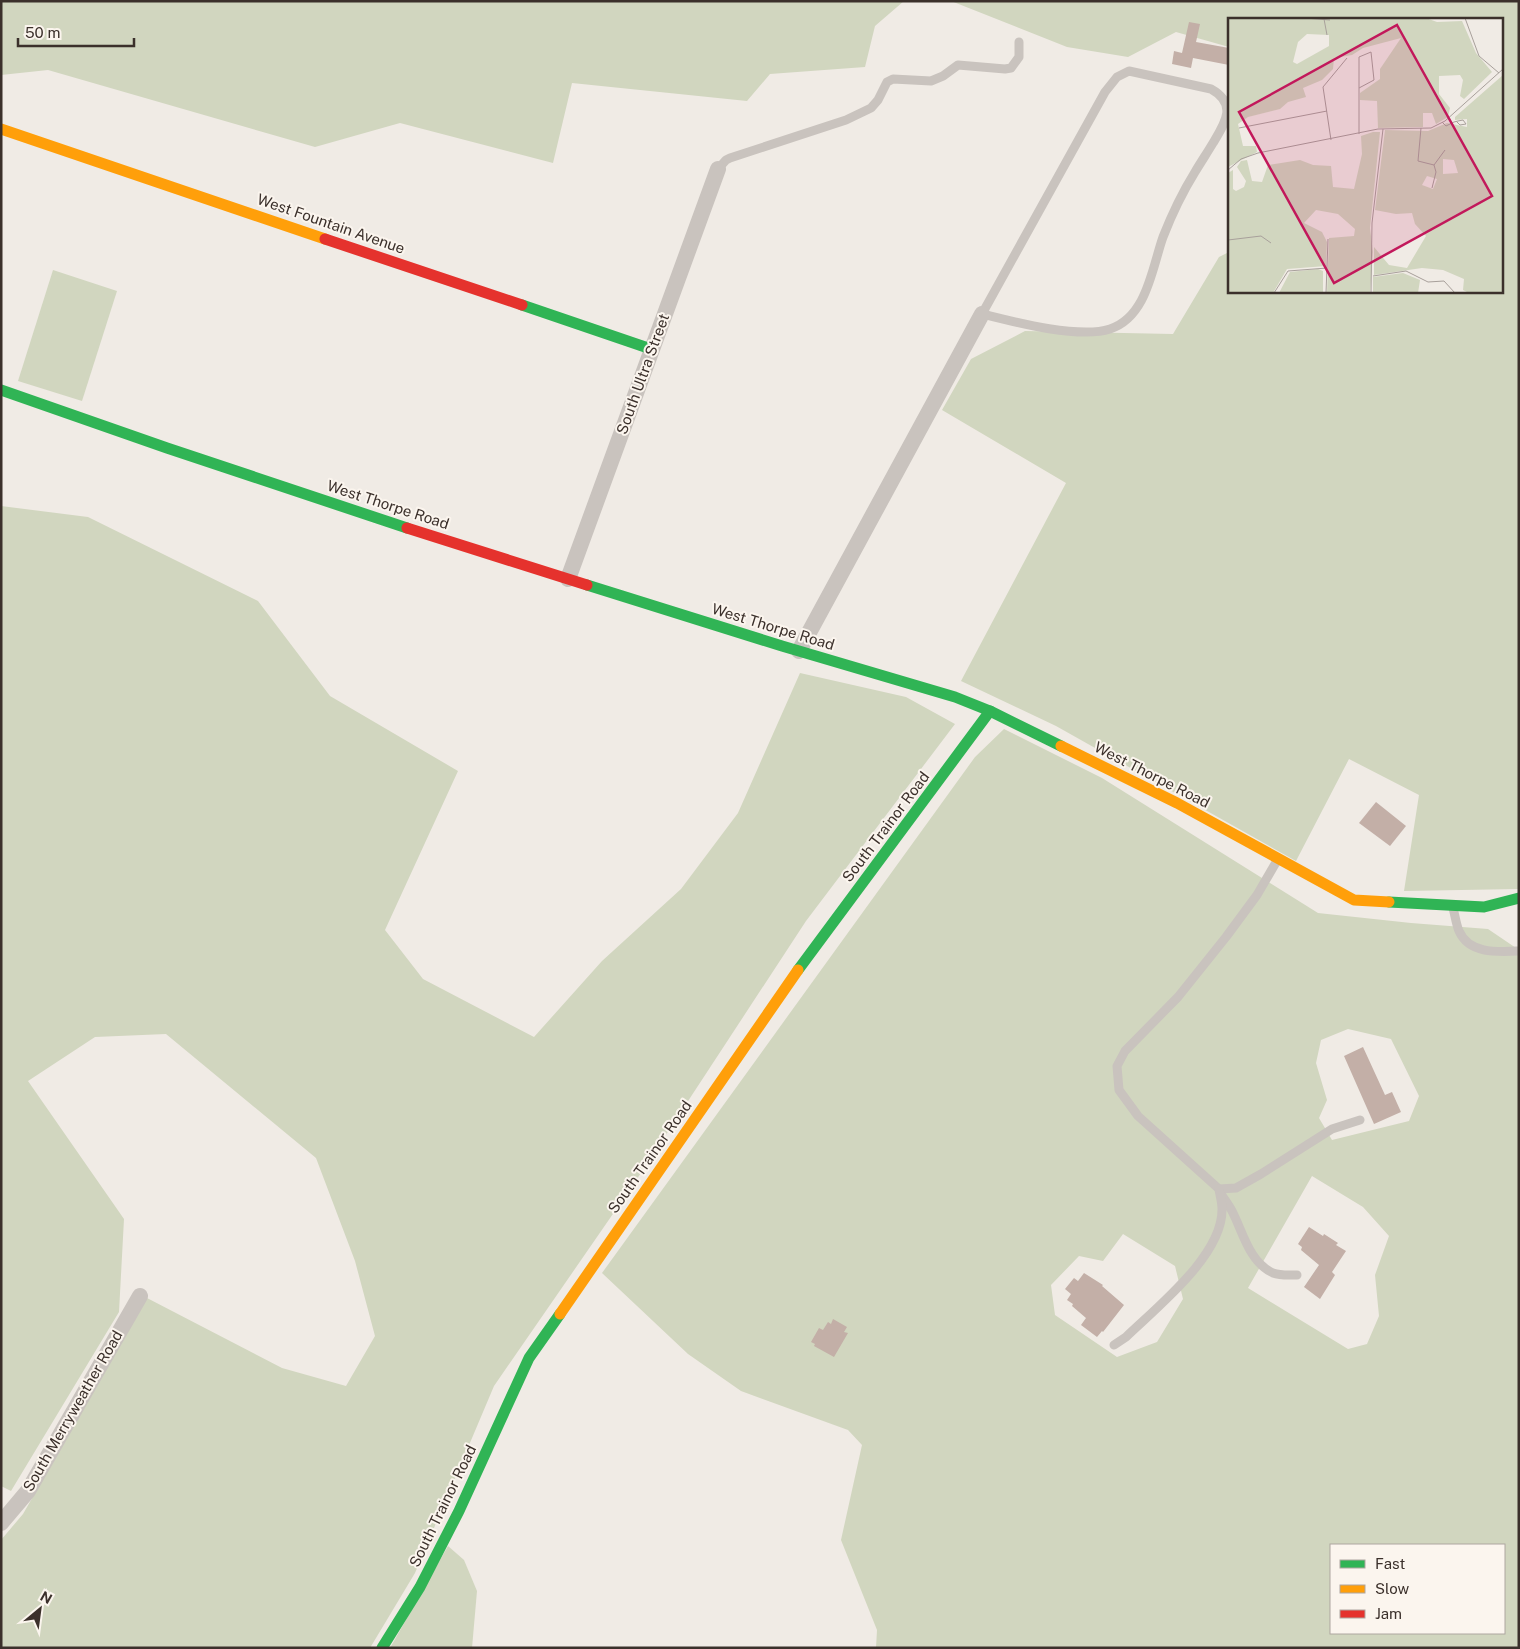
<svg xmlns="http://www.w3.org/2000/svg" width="1520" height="1649" viewBox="0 0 1520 1649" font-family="'Public Sans',sans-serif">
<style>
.green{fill:#d1d6bf;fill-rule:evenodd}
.building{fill:#c3afa7}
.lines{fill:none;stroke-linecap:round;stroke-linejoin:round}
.lane{stroke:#c9c3be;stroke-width:9}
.street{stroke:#c9c3be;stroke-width:16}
.fast{stroke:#30b455;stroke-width:11}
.slow{stroke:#ff9f0a;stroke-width:11}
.jam{stroke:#e5322d;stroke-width:11}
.labels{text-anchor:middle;stroke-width:4;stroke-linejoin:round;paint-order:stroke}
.street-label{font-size:15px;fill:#3b302b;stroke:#fbf5ee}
.inset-road{fill:none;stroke:#a8a09b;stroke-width:1}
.view{fill:#c2185b;fill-opacity:0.15;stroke:#c2185b;stroke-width:2.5}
.inset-edge{fill:none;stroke:#3b302b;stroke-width:2.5}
</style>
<rect width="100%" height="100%" fill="#f0ebe5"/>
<!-- green -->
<g class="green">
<polygon points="1,1 904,1 875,26 865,67 770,74 747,101 572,83 553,163 400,123 315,147 48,70 1,75"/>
<polygon points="951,1 1519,1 1519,889 1404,891 1419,795 1349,759 1296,861 1056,726 961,681 1066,483 942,410 971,359 1025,331 1173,334 1219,257 1229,252 1229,291 1501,291 1501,19 1229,19 1229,47 1176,32 1128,57 1067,47"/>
<polygon points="53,270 117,291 82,401 18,381"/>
<polygon points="1,506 88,517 258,601 330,696 458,771 385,930 423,979 534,1037 602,961 681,889 738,813 800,673 906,697 955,724 806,921 635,1182 494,1386 415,1573 370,1648 1,1648 1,1540 23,1514 147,1298 282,1368 346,1386 375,1336 355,1261 316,1158 166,1034 95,1037 28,1081 124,1219 119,1312 11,1491 1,1486"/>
<path d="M1004 729 1102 778 1318 913 1411 923 1488 929 1519 950V1648H876L877 1630 841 1540 862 1445 848 1430 741 1391 688 1354 602 1273 975 757ZM1348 1029 1391 1039 1419 1096 1409 1121 1332 1140 1319 1118 1327 1100 1316 1063 1321 1040ZM1312 1176 1363 1207 1389 1236 1375 1275 1379 1316 1367 1344 1348 1349 1248 1288ZM1123 1234 1175 1266 1183 1299 1157 1342 1117 1357 1055 1315 1051 1285 1079 1256 1103 1261ZM1331 1545H1504V1633H1331Z"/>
<polygon points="448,1546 464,1560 477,1591 472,1648 390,1648"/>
</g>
<!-- building -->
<g class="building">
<polygon points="1189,22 1200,24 1196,42 1229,48 1229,65 1193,58 1191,68 1172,64 1174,51 1182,53"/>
<polygon points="1376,802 1406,826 1390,846 1359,823"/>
<polygon points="1363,1047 1385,1095 1392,1092 1401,1112 1374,1124 1344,1056"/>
<polygon points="1309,1227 1323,1236 1324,1234 1338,1243 1336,1245 1346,1251 1332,1272 1335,1275 1320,1299 1304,1287 1319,1265 1301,1250 1302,1247 1298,1244"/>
<polygon points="1084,1273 1103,1285 1102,1286 1124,1305 1103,1332 1102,1331 1097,1337 1081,1325 1086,1318 1072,1306 1073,1304 1067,1300 1071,1294 1065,1289 1074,1278 1078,1281"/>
<polygon points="833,1319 847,1327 844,1332 848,1333 834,1357 814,1346 815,1344 811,1342 819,1328 823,1330 828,1322 831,1324"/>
</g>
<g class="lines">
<!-- lane -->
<g class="lane">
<path d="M1129 71 1211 89C1238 104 1225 123 1213 143 1207 153 1201 162 1195 172 1182 193 1172 214 1163 237 1152 268 1147 317 1110 329 1079 339 1014 322 982 314L1105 92 1117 77Z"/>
<polyline points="718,169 726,160 730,158 846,120 871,108 878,100 887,82 893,79 931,81 943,76 958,65 1005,69 1011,68 1019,57 1019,42"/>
<polyline points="1278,859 1257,895 1226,937 1178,997 1125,1051 1117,1066 1119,1090 1138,1116 1219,1189 1236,1188 1261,1174 1332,1129 1360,1120"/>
<path d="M1453 908C1455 915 1456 924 1459 931 1469 954 1497 952 1519 951"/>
<path d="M1221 1194C1225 1200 1229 1205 1232 1211 1243 1232 1249 1262 1273 1273 1281 1276 1289 1275 1297 1275"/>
<path d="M1114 1345 1126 1337C1157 1307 1223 1255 1222 1209 1222 1202 1220 1196 1219 1189"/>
</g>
<!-- street -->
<g class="street">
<polyline points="568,579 718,169"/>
<polyline points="799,651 982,314"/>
<polyline points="1,1523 28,1491 140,1296"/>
</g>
<!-- fast -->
<g class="fast">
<polyline points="522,305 651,349"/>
<polyline points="1,390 167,448 407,528"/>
<polyline points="587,585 782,646 955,697 990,711 1061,746"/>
<polyline points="1389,902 1484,907 1519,898"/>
<polyline points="798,970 990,711"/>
<polyline points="382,1648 420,1587 459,1511 529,1358 560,1314"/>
</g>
<!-- slow -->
<g class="slow">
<polyline points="1,129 325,239"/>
<polyline points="1061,746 1177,803 1354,900 1389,902"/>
<polyline points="560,1314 798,970"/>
</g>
<!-- jam -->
<g class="jam">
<polyline points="325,239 522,305"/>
<polyline points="407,528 587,585"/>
</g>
</g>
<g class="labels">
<!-- street labels -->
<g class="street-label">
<text transform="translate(331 224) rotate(19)" y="5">West Fountain Avenue</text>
<text transform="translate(643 374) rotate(-70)" y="5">South Ultra Street</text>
<text transform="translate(388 505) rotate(18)" y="5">West Thorpe Road</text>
<text transform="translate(773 627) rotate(17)" y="5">West Thorpe Road</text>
<text transform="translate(1152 775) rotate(27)" y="5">West Thorpe Road</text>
<text transform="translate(886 827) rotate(-53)" y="5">South Trainor Road</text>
<text transform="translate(650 1157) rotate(-55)" y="5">South Trainor Road</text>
<text transform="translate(73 1411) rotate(-60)" y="5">South Merryweather Road</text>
<text transform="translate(443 1506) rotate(-64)" y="5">South Trainor Road</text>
</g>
</g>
<!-- overview -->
<g transform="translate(1228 18)">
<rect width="275" height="275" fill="#f0ebe5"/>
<path d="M0 0H198L209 4 234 3 248 35 264 54 236 81 232 78 235 62 232 57 211 58V76L222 90 220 99 208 106 204 95H195V109L150 110 149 83 132 82V75L152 61V51L173 20 135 30 124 37 106 40 105 51 94 62 75 70 78 79 60 84 52 91 20 99 10 106 15 128H28L29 134 0 149ZM79 16 101 17V28L69 46 65 44 70 24ZM275 57V275H241L235 272 236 261 215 252 194 250 146 257V229L161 247 179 250 198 218 187 206 184 195 168 196 147 192 157 112 200 113 219 105 239 109V101L227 102V99ZM215 141 226 142 230 155 215 156ZM199 158 209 161 205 171 194 167ZM145 114H152L142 210 145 234 142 275H99L101 220 126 218 127 211 110 196 88 192 76 205 94 214 99 224 98 248 59 251 45 275H0V155L5 152V171L8 173 16 169 18 163 9 149 13 143 19 142 24 163 34 164 40 147 72 142 85 147 103 148 105 169 126 171 134 136 133 118ZM90 251 95 253V275H51L62 254ZM175 255 192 262 190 275H145V259Z" fill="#d1d6bf" fill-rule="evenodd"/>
<path class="inset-road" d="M77 0 102 2M237 0 251 38 271 55M96 1 99 17M131 70 146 62 143 34 131 39V116M214 104 218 108 226 104 230 103 235 102 238 106 232 107 228 103M11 110 99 93M193 110 190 143 206 147 217 132M103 122 95 69 119 40M0 152 13 141 30 135 150 111 203 110 217 103 275 51M204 170 208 154 206 147M0 222 33 218 43 225M145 258 178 253 200 264 216 263 227 275M46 275 60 253 99 250M98 275 100 221M143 275 144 205 155 111"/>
<path class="view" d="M169 7 264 178 106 265 11 94Z"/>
<rect width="275" height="275" class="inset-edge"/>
</g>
<!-- border -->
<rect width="1520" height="1649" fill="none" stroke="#3b302b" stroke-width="5"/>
<!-- legend -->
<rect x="1330" y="1544" width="175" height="90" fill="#fbf5ee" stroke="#aea6a0"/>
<rect x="1340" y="1560" width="25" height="8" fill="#30b455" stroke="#aea6a0"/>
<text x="1375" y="1569" font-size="15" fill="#3b302b">Fast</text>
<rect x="1340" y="1585" width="25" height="8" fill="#ff9f0a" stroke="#aea6a0"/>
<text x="1375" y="1594" font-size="15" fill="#3b302b">Slow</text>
<rect x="1340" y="1610" width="25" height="8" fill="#e5322d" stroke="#aea6a0"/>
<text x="1375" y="1619" font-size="15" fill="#3b302b">Jam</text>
<!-- north arrow -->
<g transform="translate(40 1609) rotate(29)" stroke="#fbf5ee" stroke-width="4" paint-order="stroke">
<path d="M0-4L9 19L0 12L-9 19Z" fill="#3b302b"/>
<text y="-8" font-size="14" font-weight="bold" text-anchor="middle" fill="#3b302b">N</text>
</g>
<!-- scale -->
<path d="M18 38v8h116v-8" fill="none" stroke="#3b302b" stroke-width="2.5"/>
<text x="25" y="38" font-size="15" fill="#3b302b" stroke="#fbf5ee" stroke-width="4" paint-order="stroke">50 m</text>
</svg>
